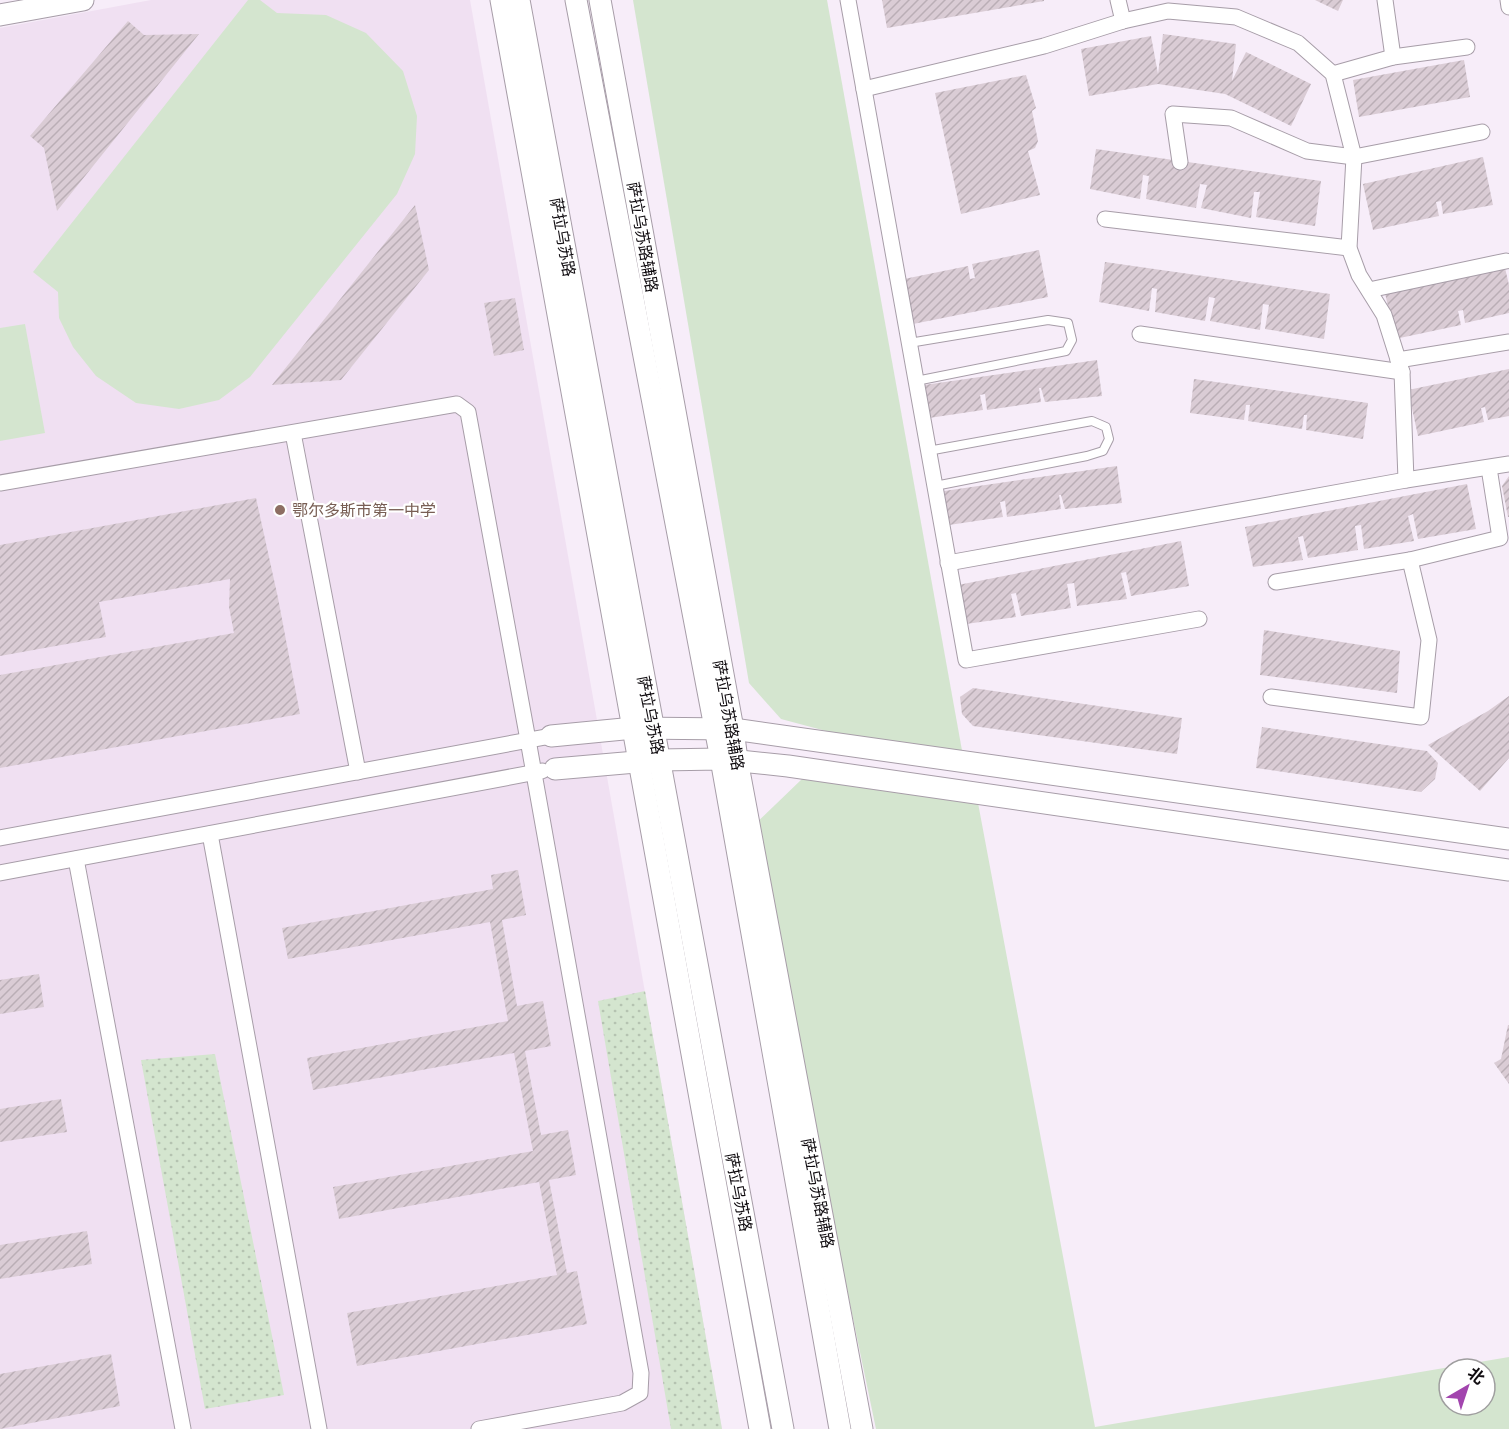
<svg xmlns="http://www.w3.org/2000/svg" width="1509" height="1429" viewBox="0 0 1509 1429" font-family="'Open Sans','Noto Sans SC',sans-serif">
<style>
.built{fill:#f0e0f2}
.green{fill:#d4e5cf;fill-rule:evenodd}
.garden{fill:url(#garden-dots)}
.building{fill:url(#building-hatch)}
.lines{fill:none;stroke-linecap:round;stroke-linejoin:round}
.lane-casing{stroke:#a79da8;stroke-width:10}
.street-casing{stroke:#a79da8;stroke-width:17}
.secondary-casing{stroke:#a79da8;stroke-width:23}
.lane{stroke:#fff;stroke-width:8}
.street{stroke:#fff;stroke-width:15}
.secondary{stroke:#fff;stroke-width:21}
.education-dot{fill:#8d6e63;stroke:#fff;stroke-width:2}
.labels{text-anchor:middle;stroke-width:4.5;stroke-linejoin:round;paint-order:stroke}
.street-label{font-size:16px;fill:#100c10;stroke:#fff}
.education-label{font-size:16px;fill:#785e54;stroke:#fff;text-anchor:start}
</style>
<defs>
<pattern id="garden-dots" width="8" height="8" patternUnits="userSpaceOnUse" patternTransform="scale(1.5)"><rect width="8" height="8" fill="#d4e5cf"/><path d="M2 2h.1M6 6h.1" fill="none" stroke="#b5c3b1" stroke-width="1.8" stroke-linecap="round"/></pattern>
<pattern id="building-hatch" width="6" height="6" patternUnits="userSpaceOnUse" patternTransform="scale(1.5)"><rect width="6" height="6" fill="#daccd5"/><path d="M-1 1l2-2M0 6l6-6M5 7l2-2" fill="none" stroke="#baaeb6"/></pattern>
</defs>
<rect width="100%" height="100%" fill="#f7edf9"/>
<!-- built -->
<polygon class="built" points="151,0 470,0 722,1429 0,1429 0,28"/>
<!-- green -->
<g class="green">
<polygon points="248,0 260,0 277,13 326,15 366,33 403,71 417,116 415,154 397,194 250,377 219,400 179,409 136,403 96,376 73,347 59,318 58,292 33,272"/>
<polygon points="633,0 827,0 963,756 841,735 781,719 749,683"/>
<polygon points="25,324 45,433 0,441 0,328"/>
<path d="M802 779 978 803 1095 1427 1509 1357V1429H876L751 828ZM1449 1369H1485V1405H1449Z"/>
</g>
<!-- garden -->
<g class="garden">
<polygon points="645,991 722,1429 671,1429 598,1001"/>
<polygon points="215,1054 284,1395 205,1409 141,1060"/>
</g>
<!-- building -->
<g class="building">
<polygon points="882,0 1044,0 1044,1 887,28"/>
<polygon points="1315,0 1343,0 1338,11"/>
<polygon points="128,21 144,35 199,34 57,211 44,148 30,136"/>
<polygon points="1163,34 1236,44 1232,81 1246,52 1311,84 1291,126 1225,94 1158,84 1089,96 1081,49 1151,36 1158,74"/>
<polygon points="1464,60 1470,97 1359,117 1353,80"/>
<polygon points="1026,75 1036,108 1032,111 1038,141 1035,148 1028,151 1040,195 961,214 935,93"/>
<polygon points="1096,149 1321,181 1315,226 1256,217 1260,192 1254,192 1251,218 1201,208 1207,185 1200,184 1196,208 1146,199 1149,176 1143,175 1140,199 1090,189"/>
<polygon points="1483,157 1493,205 1443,214 1441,201 1436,202 1439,216 1373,230 1363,184"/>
<polygon points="415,205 429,270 341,380 272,385"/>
<polygon points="1039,250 1048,297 913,324 904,279 968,266 970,279 975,278 972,264"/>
<polygon points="1105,262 1330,294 1324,339 1265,329 1269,305 1263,304 1260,330 1210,321 1215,298 1209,297 1205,321 1155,312 1157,289 1152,288 1149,311 1099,302"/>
<polygon points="1505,268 1509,285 1509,313 1465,323 1463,310 1458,311 1461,325 1395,339 1385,293"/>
<polygon points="515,298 524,350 494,356 484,303"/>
<polygon points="1097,360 1102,396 1045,402 1041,388 1039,388 1041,402 987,410 985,394 980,395 983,410 929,418 924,385"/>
<polygon points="1509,369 1509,416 1488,420 1485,407 1481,408 1484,422 1418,436 1408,390"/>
<polygon points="1194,379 1368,403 1363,439 1306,430 1307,415 1304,415 1302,429 1248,421 1250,405 1246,405 1244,420 1190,413"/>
<polygon points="1117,466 1122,503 1065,509 1061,495 1059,495 1061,509 1007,517 1005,501 1000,502 1003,517 949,525 944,491"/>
<polygon points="1509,476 1509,517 1508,517 1502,486"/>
<polygon points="1467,484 1476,529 1418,539 1413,514 1408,516 1414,541 1364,549 1361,525 1355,526 1358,550 1308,558 1303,536 1298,537 1303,560 1253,567 1245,527"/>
<polygon points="256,498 278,598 300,714 0,768 0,675 234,633 229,607 230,579 99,602 106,637 0,656 0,545"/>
<polygon points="1181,541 1189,586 1131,596 1126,572 1121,573 1127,599 1077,606 1074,583 1067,584 1071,608 1021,616 1016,593 1011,594 1016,617 966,624 958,585"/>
<polygon points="1264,630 1400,651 1397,693 1260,675"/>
<polygon points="973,688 1182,718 1177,754 973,726 962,714 960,697"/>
<polygon points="1509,696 1509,758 1480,791 1428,745 1488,711"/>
<polygon points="1262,727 1427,751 1438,763 1435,779 1421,792 1256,768"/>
<polygon points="518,870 526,915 502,920 517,1006 543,1001 551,1046 525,1051 541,1135 568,1130 576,1175 549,1180 567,1273 577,1271 587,1324 357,1366 347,1313 557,1275 539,1182 339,1219 333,1187 533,1151 514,1053 313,1090 307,1058 508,1021 490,922 288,959 282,928 493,889 491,875"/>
<polygon points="39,974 44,1007 0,1014 0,980"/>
<polygon points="1508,1025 1509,1025 1509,1084 1494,1063 1501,1059"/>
<polygon points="61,1099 67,1132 0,1142 0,1109"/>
<polygon points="87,1231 92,1264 0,1279 0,1245"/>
<polygon points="111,1354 120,1406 0,1429 0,1374"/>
</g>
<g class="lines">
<defs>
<g id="lane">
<polyline points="909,343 1048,320 1068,323 1072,340 1066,351 916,381"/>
<polyline points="928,451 1092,421 1106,427 1109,439 1103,451 1087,456 935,486"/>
</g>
<g id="street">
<polyline points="848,0 966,660 1199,619"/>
<polyline points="1118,0 1123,21"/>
<polyline points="1385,0 1393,57"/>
<polyline points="1508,0 1509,7"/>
<polyline points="1333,74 1393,57 1467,47"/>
<polyline points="864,89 1044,46 1123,21 1168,11 1236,17 1298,43 1333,74 1354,157 1349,248 1359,275 1384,315 1402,372 1406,480"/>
<polyline points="1180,162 1173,114 1231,118 1307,151 1354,157 1482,132"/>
<polyline points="1105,219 1349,248"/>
<polyline points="1369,290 1506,261"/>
<polyline points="1140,334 1402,372"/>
<polyline points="1398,360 1509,342"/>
<polyline points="293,433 358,772"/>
<polyline points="0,483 457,404 468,412 528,740 641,1373 640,1393 622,1403 479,1429"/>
<polyline points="948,563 1406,480 1509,464"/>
<polyline points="1276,582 1410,560 1500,538 1489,468"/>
<polyline points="1271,697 1421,717 1429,640 1410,560"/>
<polyline points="210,834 319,1429"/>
<polyline points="0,838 551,736"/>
<polyline points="76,859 183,1429"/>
<polyline points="0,873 542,771"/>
</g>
<g id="secondary">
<polyline points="501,0 760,1429"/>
<polyline points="519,0 783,1429"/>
<polyline points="576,0 721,759 840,1429"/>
<polyline points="600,0 733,729 737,760 862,1429"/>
<polyline points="0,15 83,0"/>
<polyline points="551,736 634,728 733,729 1509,839"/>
<polyline points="555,769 659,760 721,759 788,766 1509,870"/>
</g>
</defs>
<!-- lane casing -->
<use href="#lane" class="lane-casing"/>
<!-- street casing -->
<use href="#street" class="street-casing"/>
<!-- secondary casing -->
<use href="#secondary" class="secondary-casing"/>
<!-- lane -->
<use href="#lane" class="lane"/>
<!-- street -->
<use href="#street" class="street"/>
<!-- secondary -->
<use href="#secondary" class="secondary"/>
</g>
<!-- markers -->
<circle class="education-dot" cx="280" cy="510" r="6"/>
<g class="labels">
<!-- street labels -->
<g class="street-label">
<text transform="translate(563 237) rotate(80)" y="6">萨拉乌苏路</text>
<text transform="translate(643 237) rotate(80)" y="6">萨拉乌苏路辅路</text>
<text transform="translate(651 715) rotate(79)" y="6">萨拉乌苏路</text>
<text transform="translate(729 715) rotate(80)" y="6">萨拉乌苏路辅路</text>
<text transform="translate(739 1192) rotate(79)" y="6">萨拉乌苏路</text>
<text transform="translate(818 1193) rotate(79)" y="6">萨拉乌苏路辅路</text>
</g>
<!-- education labels -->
<g class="education-label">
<text x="292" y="516">鄂尔多斯市第一中学</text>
</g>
</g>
<!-- north arrow -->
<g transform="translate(1467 1387) rotate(39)"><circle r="28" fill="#ffffff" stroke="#9f9e9f" stroke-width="1.5"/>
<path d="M0-4.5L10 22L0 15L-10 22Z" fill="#a245ae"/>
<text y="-9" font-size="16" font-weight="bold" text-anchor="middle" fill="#100c10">北</text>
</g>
</svg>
